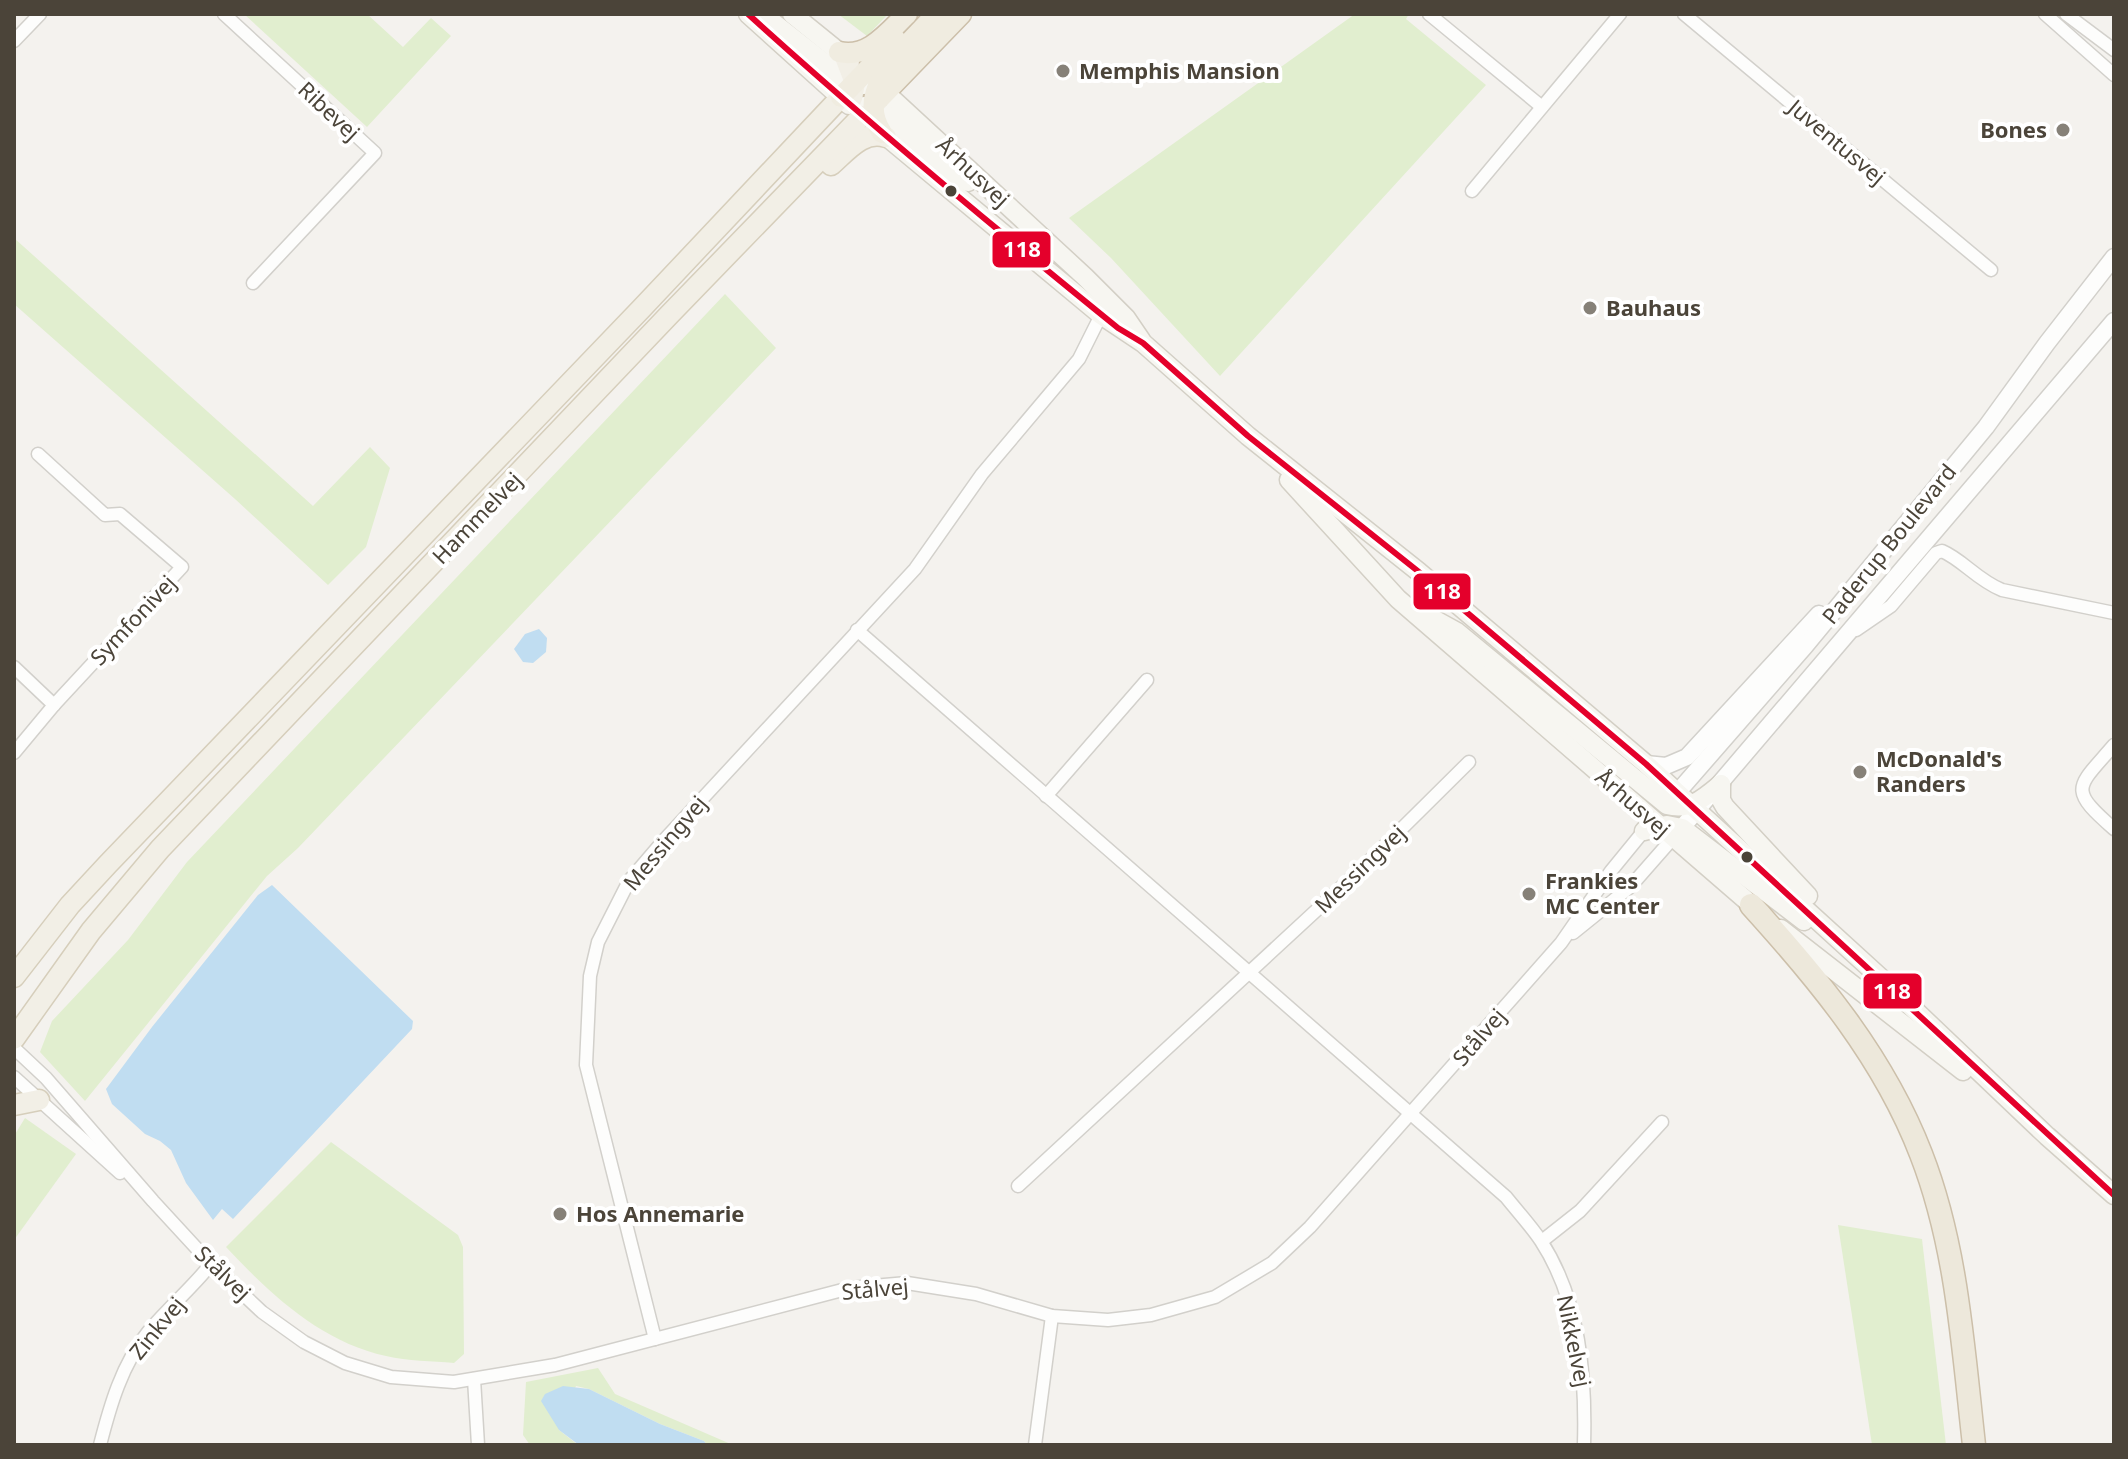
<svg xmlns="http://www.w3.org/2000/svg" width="2128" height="1459" viewBox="0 0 2128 1459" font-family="'Noto Sans',sans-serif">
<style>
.green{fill:#e1eecf}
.water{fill:#c0ddf1}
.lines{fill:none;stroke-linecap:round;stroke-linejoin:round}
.minor-casing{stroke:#d2d0cb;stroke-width:15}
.tertiary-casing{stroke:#d2d0cb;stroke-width:19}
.secondary-casing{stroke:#d3cfc5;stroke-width:21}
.primary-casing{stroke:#d6cebb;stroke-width:23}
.trunk-casing{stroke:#ccbfa9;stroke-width:23}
.motorway-casing{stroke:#ccbfa9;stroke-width:25}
.minor{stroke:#fdfdfc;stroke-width:12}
.tertiary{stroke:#fdfdfc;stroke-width:16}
.secondary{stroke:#f7f6f1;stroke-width:18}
.primary{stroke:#f2efe6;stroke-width:20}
.trunk{stroke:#f0ece0;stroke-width:20}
.motorway{stroke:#ede8db;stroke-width:22}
.bus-1-casing{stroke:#fff;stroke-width:12}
.bus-1{stroke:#e4002b;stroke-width:6}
.poi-dot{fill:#868178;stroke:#fff;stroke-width:3}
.bus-dot{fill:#4b4439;stroke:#fff;stroke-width:3}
.labels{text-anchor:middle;stroke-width:8;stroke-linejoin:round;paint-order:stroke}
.poi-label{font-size:22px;font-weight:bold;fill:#4b4439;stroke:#fff;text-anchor:start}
.street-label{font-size:22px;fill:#4b4439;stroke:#fff}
.line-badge{stroke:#fff;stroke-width:3}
.badge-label{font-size:22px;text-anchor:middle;font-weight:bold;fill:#fff}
</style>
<rect width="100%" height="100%" fill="#f4f2ee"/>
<!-- green -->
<g class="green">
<polygon points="244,14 367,14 403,47 431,18 451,36 367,127"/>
<polygon points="838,14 888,14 867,36"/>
<polygon points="1355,14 1409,14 1406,19 1486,85 1220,376 1111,258 1069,218"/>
<polygon points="14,238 313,506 370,447 390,468 366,547 328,585 235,499 14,304"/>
<polygon points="725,294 776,348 298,848 267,876 85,1101 40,1052 52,1021 128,940 187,862"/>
<polygon points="25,1118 76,1154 14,1240 14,1136"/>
<path d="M331 1142 458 1235 463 1247 464 1354 454 1363C432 1361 408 1361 386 1356 321 1342 270 1294 226 1247Z"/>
<polygon points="1838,1225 1922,1239 1946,1445 1872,1445"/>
<polygon points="598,1368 615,1394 733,1445 707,1445 704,1441 660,1424 589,1389 576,1386 559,1430 578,1445 530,1445 523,1435 526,1382"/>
</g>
<!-- water -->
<g class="water">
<polygon points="539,629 547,638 546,652 533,663 523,662 514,649 525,634"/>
<polygon points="272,885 413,1021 412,1029 233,1219 222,1209 213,1220 186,1183 171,1150 160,1141 145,1134 112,1104 106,1089 152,1027 258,895"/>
<polygon points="563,1386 589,1389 660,1424 704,1441 707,1445 579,1445 559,1430 541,1401 545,1394"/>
</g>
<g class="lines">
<defs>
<g id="minor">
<polyline points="224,14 375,153 253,283"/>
<polyline points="1429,14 1542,107"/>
<polyline points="1684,14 1991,270"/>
<polyline points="2045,14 2114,75"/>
<polyline points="2066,14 2114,50"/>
<polyline points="14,41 40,14"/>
<polyline points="1472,191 1620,14"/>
<path d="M857 630 1506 1197C1518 1212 1531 1226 1541 1241 1580 1301 1586 1376 1584 1445"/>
<path d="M1856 630 1891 606 1936 553 1942 551C1963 560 1977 580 2002 590L2114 613"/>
<polyline points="14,667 54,705"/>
<path d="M2114 745C2077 788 2067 788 2114 829"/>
<polyline points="14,753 54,705 182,567 120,514 105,515 38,454"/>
<polyline points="1046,796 1147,680"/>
<polyline points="1573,933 1630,887 1673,838"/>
<polyline points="14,1048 46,1078 153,1201 211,1264 262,1312 304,1342 345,1363 391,1377 454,1382 555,1365 850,1288 907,1283 976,1294 1052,1316 1108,1320 1151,1315 1215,1297 1272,1263 1310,1227 1561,943 1611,871 1647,827"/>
<polyline points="14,1077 120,1173"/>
<polyline points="1018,1186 1360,870 1469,762"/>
<polyline points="1542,1241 1580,1211 1662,1122"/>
<polyline points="655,1339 586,1065 590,976 598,942 629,881 665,839 915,569 982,474 1079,359 1101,315"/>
<polyline points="474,1379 478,1445"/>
<path d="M100 1445C110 1406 122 1364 148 1332 168 1308 192 1288 211 1264"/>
<polyline points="1035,1445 1052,1316"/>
</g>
<g id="tertiary">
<polyline points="1646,764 1666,766 1687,757 1819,614"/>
<polyline points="1670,801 1806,645 1986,427 2047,343 2114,257"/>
<polyline points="1674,837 2114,321"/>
</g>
<g id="secondary">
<polyline points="748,14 849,105"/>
<polyline points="792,14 850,61"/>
<polyline points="765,16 844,78 864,85"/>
<polyline points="875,83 1085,277 1126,318 1141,340"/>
<polyline points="864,106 889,116 968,182"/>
<polyline points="875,127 1101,315 1143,343 1248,436 1419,572 1646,764 1883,980 2047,1136 2114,1195"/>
<polyline points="1289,480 1398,599 1761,913"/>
<path d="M1426 615 1457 632 1667 805C1690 811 1703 799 1721 784"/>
<polyline points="1721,784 1721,800 1725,807 1808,896"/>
<polyline points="1644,831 1667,825 1682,828 1804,921"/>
<polyline points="1781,929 1963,1071"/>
</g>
<g id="primary">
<polyline points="845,57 855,83 852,98"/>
<path d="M831 165C846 152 864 129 886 137"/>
<polyline points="14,977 70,905 108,864 641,309 841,97"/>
<polyline points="14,1039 91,931 160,849 669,315 862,116"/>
<polyline points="14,1105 39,1100"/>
</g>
<g id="trunk">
<path d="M839 52C868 59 888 32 907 14"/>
<polyline points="841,97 896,40"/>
<polyline points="876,102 961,14"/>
<path d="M882 133C852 88 909 46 936 14"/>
</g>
<path id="motorway" d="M1751 905C1819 980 1884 1058 1921 1154 1957 1246 1963 1347 1974 1445"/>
</defs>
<!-- minor casing -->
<use href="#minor" class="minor-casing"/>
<!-- tertiary casing -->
<use href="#tertiary" class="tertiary-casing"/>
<!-- secondary casing -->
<use href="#secondary" class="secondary-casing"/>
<!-- primary casing -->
<use href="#primary" class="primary-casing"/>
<!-- trunk casing -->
<use href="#trunk" class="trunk-casing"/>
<!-- motorway casing -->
<use href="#motorway" class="motorway-casing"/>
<!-- minor -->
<use href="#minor" class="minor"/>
<!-- tertiary -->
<use href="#tertiary" class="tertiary"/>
<!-- secondary -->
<use href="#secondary" class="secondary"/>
<!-- primary -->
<use href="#primary" class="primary"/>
<!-- trunk -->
<use href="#trunk" class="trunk"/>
<!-- motorway -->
<use href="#motorway" class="motorway"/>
<defs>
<path id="bus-1" d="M748 14C868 123 992 226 1118 328L1143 343 1248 436 1419 572 1646 764 2114 1195"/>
</defs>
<!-- bus-1 casing -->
<use href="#bus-1" class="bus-1-casing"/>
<!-- bus-1 -->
<use href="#bus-1" class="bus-1"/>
</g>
<!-- markers -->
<g class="poi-dot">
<circle cx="1063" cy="71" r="8"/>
<circle cx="2063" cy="130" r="8"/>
<circle cx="1590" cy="308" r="8"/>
<circle cx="1860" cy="772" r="8"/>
<circle cx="1529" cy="894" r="8"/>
<circle cx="560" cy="1214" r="8"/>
</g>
<g class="bus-dot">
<circle cx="951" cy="191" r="7"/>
<circle cx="1747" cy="857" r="7"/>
</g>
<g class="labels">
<!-- poi labels -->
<g class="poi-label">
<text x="1079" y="79">Memphis Mansion</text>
<text x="2047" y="138" text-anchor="end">Bones</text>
<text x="1606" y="316">Bauhaus</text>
<text x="1876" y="767">McDonald's<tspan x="1876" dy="25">Randers</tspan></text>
<text x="1545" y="889">Frankies<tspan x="1545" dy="25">MC Center</tspan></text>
<text x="576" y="1222">Hos Annemarie</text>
</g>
<!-- street labels -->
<g class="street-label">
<text transform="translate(329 111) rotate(43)" y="8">Ribevej</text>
<text transform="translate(1837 142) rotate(40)" y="8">Juventusvej</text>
<text transform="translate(973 172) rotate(43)" y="8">Århusvej</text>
<text transform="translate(477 518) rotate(-46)" y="8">Hammelvej</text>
<text transform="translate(1889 544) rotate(-51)" y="8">Paderup Boulevard</text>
<text transform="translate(133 620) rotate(-47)" y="8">Symfonivej</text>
<text transform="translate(1633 803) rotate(41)" y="8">Århusvej</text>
<text transform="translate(665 843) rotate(-50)" y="8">Messingvej</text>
<text transform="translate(1360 869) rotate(-44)" y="8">Messingvej</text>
<text transform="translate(1479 1037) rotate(-49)" y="8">Stålvej</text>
<text transform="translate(223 1273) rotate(44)" y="8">Stålvej</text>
<text transform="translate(875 1289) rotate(-5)" y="8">Stålvej</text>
<text transform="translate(157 1328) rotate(-51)" y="8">Zinkvej</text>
<text transform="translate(1574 1341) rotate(78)" y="8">Nikkelvej</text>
</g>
</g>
<g class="line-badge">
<rect x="991" y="230" width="61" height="39" rx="8" fill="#e4002b"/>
<rect x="1412" y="572" width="60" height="39" rx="8" fill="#e4002b"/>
<rect x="1862" y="972" width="61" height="38" rx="8" fill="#e4002b"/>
</g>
<g class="badge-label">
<text x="1022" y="257">118</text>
<text x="1442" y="599">118</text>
<text x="1892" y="999">118</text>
</g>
<!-- border -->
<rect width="2128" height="1459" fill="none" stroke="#4b4439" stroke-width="32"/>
</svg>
